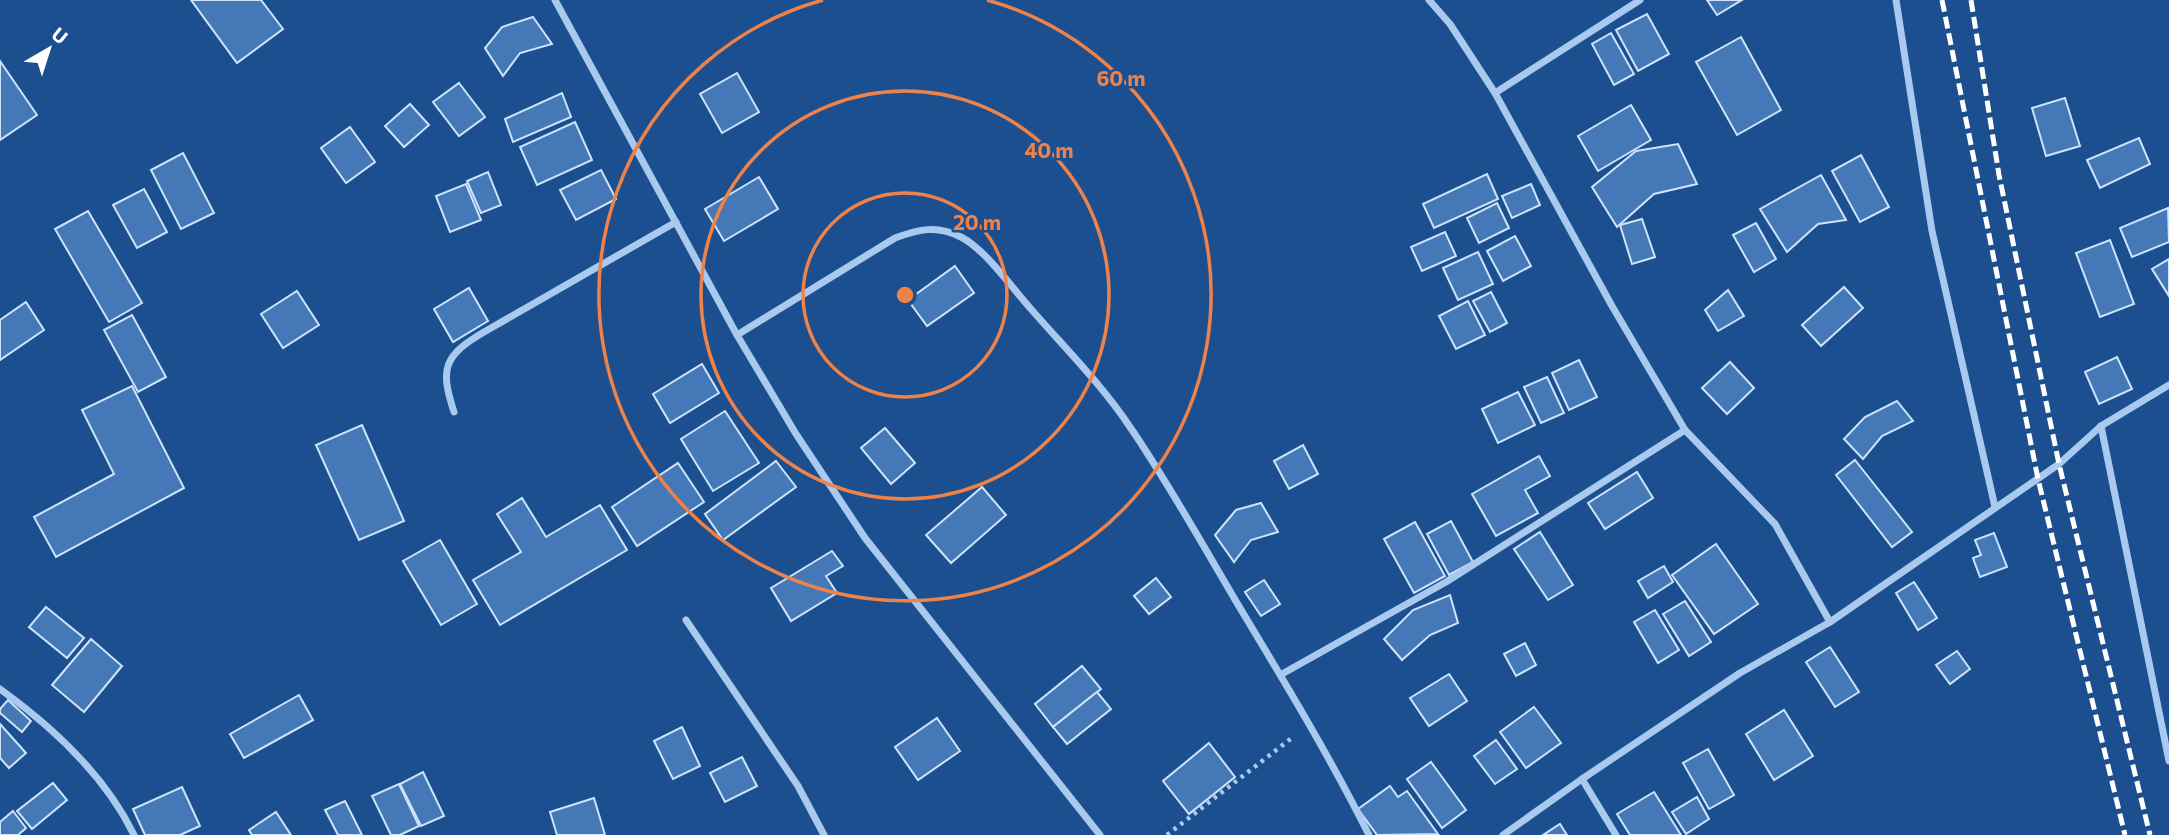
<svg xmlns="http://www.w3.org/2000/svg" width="2169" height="835" viewBox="0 0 2169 835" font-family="Commissioner,sans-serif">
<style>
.building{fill:#4478b7;stroke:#cfe3fa;stroke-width:2}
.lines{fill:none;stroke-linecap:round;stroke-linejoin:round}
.path{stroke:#a9c9ee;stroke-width:4.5;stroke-dasharray:3.5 5;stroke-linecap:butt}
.minor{stroke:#a9c9ee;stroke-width:7}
.rail{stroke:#fff;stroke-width:5;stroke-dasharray:12 5;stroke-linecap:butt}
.ring{fill:none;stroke:#ee8249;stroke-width:3.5}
.centre{fill:#ee8249;stroke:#1b4f8f;stroke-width:3.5}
.ring-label{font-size:21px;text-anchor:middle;font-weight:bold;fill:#ee8249;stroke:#1b4f8f;stroke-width:5;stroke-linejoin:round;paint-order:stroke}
</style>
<rect width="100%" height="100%" fill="#1b4f8f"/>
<!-- building -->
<g class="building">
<polygon points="191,0 261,0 283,29 237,63"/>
<polygon points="1707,0 1742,0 1717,15"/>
<polygon points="1647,14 1669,54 1638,71 1616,30"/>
<polygon points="533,17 552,44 520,53 503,76 485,48 502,27"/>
<polygon points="1611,33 1634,74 1614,85 1592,44"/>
<polygon points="1741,37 1781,110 1737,135 1696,62"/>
<polygon points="0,61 37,115 0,140"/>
<polygon points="737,73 759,112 722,133 700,94"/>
<polygon points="459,83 485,117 459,136 433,102"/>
<polygon points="562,93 571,117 513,142 505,119"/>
<polygon points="2065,98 2080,146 2046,156 2032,108"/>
<polygon points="410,104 429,125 404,147 385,126"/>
<polygon points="1631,105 1651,140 1598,171 1578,136"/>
<polygon points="575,122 592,160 537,185 520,147"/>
<polygon points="350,127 375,162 346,183 321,148"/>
<polygon points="2139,138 2150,164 2100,188 2087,160"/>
<polygon points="1678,144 1697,184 1654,194 1617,227 1592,187 1636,151"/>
<polygon points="183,153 214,213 181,229 151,170"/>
<polygon points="1861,155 1889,207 1860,222 1832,171"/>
<polygon points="601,170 616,199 576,220 560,190"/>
<polygon points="488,172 501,205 481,213 467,181"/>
<polygon points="1487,174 1498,199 1434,228 1423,204"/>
<polygon points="1821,175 1846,220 1818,224 1787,252 1760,209"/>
<polygon points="759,177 778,209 724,241 705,209"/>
<polygon points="466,184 481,220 450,232 436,196"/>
<polygon points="1531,184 1540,205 1512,218 1502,196"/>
<polygon points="144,189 167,232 137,248 113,205"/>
<polygon points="1497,203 1509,228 1479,243 1467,218"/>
<polygon points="2168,208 2169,242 2132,257 2120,228"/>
<polygon points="88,211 142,303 109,322 55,229"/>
<polygon points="1642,219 1655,257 1632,264 1620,225"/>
<polygon points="1756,223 1776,259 1754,272 1733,235"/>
<polygon points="1445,232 1456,256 1422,271 1411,247"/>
<polygon points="1515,236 1531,266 1503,281 1487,251"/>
<polygon points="2110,240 2134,304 2100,317 2076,253"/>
<polygon points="1478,252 1493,284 1458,300 1443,268"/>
<polygon points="2169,259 2169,296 2152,269"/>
<polygon points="955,266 974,293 927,326 908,300"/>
<polygon points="1844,287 1863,308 1821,346 1802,325"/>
<polygon points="469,288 488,321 453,342 434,309"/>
<polygon points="1728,290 1744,316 1718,331 1705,310"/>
<polygon points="297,291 319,325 283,348 261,314"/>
<polygon points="1491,292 1507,323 1490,332 1473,301"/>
<polygon points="1468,301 1485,335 1456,349 1439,316"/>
<polygon points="26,302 44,330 0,360 0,320"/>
<polygon points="132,315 166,377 138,392 104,330"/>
<polygon points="2117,357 2132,389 2099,404 2085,372"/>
<polygon points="1579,360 1597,397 1569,410 1552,373"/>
<polygon points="1730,362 1754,388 1727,414 1702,388"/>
<polygon points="702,364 719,393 670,423 653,394"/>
<polygon points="1547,377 1564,413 1541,423 1524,387"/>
<polygon points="132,386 184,488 56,557 34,517 114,474 82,410"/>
<polygon points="1518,392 1535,425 1498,443 1482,409"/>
<polygon points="1897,401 1913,421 1882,436 1863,459 1844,439 1865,417"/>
<polygon points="725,411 759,463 713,491 681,439"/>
<polygon points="362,425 404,521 359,540 316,445"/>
<polygon points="885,428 915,463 891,484 861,448"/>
<polygon points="1303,445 1318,474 1289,489 1274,461"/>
<polygon points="1539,456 1550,476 1525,490 1538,513 1496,536 1472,494"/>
<polygon points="1855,460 1912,532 1892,547 1836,475"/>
<polygon points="776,461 796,487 723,540 705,514"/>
<polygon points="678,463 704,502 637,546 612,507"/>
<polygon points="1637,472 1653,498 1605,529 1588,503"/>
<polygon points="982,487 1006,515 951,563 926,535"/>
<polygon points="522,498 546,537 600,505 627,550 500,625 473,580 521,552 497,514"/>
<polygon points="1261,503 1278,532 1251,540 1234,562 1215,535 1236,510"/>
<polygon points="1451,521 1473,562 1449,575 1427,534"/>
<polygon points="1415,522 1445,576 1414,593 1384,539"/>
<polygon points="1540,532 1573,585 1548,600 1514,549"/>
<polygon points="1994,533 2007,567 1980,577 1973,558 1981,555 1975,540"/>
<polygon points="440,540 477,604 441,625 403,561"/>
<polygon points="1716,544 1758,604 1714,634 1672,575"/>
<polygon points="832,551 843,566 826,576 837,593 791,621 771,588"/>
<polygon points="1664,566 1673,582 1648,598 1638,581"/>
<polygon points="1156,578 1171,597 1149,614 1134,596"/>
<polygon points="1264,580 1280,604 1261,616 1245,592"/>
<polygon points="1914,582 1937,618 1918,630 1896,593"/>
<polygon points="1450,595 1458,623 1430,635 1402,660 1384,639 1413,610"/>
<polygon points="1685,601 1711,642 1689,656 1663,614"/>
<polygon points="46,607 84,638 67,658 29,627"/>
<polygon points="1655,610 1679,650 1658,663 1634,622"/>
<polygon points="91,639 122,666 84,712 52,685"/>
<polygon points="1525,643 1536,665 1516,676 1504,654"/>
<polygon points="1830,647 1859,692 1835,707 1806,662"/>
<polygon points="1957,651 1970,669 1950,684 1936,665"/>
<polygon points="1082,666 1101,689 1053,727 1035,704"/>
<polygon points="1449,674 1467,701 1429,726 1410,698"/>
<polygon points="1097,692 1111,709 1067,744 1053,727"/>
<polygon points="299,695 313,720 244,758 230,734"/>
<polygon points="8,700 31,721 22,732 0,713 0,709"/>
<polygon points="1534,707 1561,743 1526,768 1500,732"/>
<polygon points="1784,710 1813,756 1774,780 1746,734"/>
<polygon points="937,718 960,751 918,780 895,747"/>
<polygon points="0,724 26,753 9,768 0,758"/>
<polygon points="682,727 700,766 673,779 654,741"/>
<polygon points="1496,740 1517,769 1495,784 1474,756"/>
<polygon points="1209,743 1235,777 1189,814 1163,781"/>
<polygon points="1708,749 1734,795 1709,809 1683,763"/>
<polygon points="742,757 757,786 725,802 710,773"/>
<polygon points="1431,762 1466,810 1442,828 1407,779"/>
<polygon points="423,772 444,816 421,826 400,784"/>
<polygon points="53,783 67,800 32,829 17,811"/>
<polygon points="399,784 419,826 400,835 391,835 372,796"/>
<polygon points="1390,786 1398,797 1407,791 1438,834 1377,835 1358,809"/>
<polygon points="182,787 200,826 180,835 145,835 133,809"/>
<polygon points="1654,792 1681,835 1630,835 1617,814"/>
<polygon points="1697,797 1709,819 1686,834 1672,812"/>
<polygon points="594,798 605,835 557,835 550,812"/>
<polygon points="345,801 362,835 338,835 325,810"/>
<polygon points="13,811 26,828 18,835 0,835 0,822"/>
<polygon points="276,812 291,835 252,835 249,830"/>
<polygon points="1560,824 1567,835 1543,835"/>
</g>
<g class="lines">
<!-- path -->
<polyline class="path" points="1167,835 1293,737"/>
<!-- minor -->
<g class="minor">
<polyline points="555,0 737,335 796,434 865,538 1100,835"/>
<polyline points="1429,0 1450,24 1495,93 1612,306 1685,430 1775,524 1830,622"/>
<polyline points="1896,0 1932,231 1995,507"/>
<polyline points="1495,93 1640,0"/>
<path d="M737 335 895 238C919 229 937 225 961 237 986 250 1012 288 1031 309 1064 347 1102 385 1130 427 1171 487 1206 551 1243 613 1287 686 1331 759 1369 835"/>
<path d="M454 412C440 369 443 356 484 332L676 222"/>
<polyline points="2101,426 2169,761"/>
<polyline points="686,620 798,786 824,835"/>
<polyline points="1282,674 1446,582 1685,430"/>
<path d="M0 689C54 728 105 775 134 835"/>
<polyline points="1582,779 1616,835"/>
<polyline points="1503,835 1582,779 1740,673 1830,622 2059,464 2101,426 2169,385"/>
</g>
<!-- rail -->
<g class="rail">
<polyline points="1942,0 2038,479 2125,835"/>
<polyline points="1971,0 1999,175 2059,464 2150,835"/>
</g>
</g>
<!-- distance rings -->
<g class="ring">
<circle cx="905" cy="295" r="102"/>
<circle cx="905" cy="295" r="204"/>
<path d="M987 0A306 306 0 1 1 823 0"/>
</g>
<circle cx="905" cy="295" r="10" class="centre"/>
<g class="ring-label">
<text x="1121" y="86">60 m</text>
<text x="1049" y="158">40 m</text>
<text x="977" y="230">20 m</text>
</g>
<!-- north arrow -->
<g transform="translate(49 49) rotate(39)" stroke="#1b4f8f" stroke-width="5" paint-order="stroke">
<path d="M0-5L12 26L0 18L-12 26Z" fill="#ffffff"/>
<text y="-10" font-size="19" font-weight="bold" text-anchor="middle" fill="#ffffff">U</text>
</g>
</svg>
